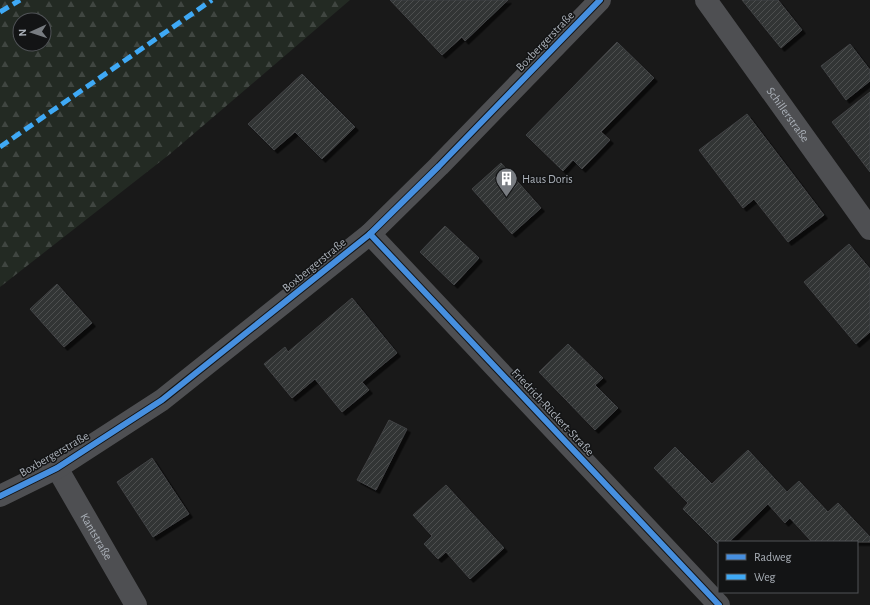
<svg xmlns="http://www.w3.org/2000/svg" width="870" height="605" viewBox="0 0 870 605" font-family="'Alegreya Sans',sans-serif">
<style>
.forest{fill:url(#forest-firs);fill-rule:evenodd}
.building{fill:url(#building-hatch);stroke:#414345;filter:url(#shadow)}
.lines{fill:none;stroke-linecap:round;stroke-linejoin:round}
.minor{stroke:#4e4f52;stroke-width:22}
.quiet{stroke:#3fa9f5;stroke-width:5;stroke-dasharray:10 5;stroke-linecap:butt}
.cycleway-casing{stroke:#131415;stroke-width:8}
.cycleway{stroke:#468fdf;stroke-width:6}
.labels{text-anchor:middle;stroke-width:3;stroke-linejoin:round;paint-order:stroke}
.street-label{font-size:12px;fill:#abb1b9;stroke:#131415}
.poi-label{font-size:12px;fill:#abb1b9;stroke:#131415;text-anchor:start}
</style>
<defs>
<pattern id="forest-firs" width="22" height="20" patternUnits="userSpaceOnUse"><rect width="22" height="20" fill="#232a23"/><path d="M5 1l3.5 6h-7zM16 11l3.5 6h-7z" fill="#404641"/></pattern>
<pattern id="building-hatch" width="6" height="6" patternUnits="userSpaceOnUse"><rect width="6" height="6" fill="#333434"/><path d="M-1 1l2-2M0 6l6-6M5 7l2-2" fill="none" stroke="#4e4f4f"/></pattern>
<filter id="shadow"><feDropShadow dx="3.5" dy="3.5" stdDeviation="0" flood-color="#0009"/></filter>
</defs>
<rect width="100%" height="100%" fill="#191919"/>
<!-- forest -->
<path class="forest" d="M0 0H350L170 154 0 287ZM20 20H44V44H20Z"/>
<!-- building -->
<g class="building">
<polygon points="390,0 508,0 465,41 462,37 442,55"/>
<polygon points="742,0 778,0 802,30 781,48"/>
<polygon points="617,42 654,78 601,132 610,140 582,169 573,160 563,171 526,135"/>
<polygon points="850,44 870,70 870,81 846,100 821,66"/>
<polygon points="302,74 355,127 322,159 295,132 274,150 248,124"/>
<polygon points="870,92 870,172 832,122"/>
<polygon points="747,114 824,215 788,242 754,199 743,208 699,150"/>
<polygon points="501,163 541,208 512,234 472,189"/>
<polygon points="445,226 479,258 454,285 420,252"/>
<polygon points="849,244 870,269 870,332 856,344 804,282"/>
<polygon points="57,284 92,323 64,347 30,309"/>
<polygon points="352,298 397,353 362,382 369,390 342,412 315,379 292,398 264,364 285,347 288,352"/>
<polygon points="568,344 603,378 595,385 618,408 595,430 539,372"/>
<polygon points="389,420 407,429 376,490 357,480"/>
<polygon points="675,447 712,484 748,450 787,492 799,481 828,512 838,503 870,537 870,542 812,542 790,518 785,523 768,504 729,542 719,542 719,545 683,509 688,503 654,468"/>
<polygon points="152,458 189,514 153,537 117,482"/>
<polygon points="446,485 504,548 470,579 446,552 438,559 424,544 432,536 413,515"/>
</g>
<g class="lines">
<!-- minor -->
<g class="minor">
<path id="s1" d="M706 0 870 229"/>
<polyline points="370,234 719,605"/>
<path id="s2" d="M57 468 136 605"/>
<polyline points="0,496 57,468 162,400 370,234 439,166 600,0"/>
</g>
<!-- quiet -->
<g class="quiet">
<polyline points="0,12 20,0"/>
<polyline points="0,147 212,0"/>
</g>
<defs>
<g id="cycleway">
<polyline points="370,234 719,605"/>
<polyline points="0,496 57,468 162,400 370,234 439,166 600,0"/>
</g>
</defs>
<!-- cycleway casing -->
<use href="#cycleway" class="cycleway-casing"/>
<!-- cycleway -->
<use href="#cycleway" class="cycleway"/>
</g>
<!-- icons -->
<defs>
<symbol id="building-pin" viewBox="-11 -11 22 30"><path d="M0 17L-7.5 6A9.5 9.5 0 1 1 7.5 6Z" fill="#787c81" stroke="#131415"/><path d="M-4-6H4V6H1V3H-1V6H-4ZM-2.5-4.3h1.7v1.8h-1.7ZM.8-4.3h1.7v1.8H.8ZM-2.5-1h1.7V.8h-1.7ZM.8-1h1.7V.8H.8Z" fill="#fff"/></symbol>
</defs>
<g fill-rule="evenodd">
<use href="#building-pin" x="494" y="166" width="25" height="34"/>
</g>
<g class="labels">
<!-- street labels -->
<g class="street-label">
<text transform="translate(545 41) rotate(-46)" y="4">Boxbergerstraße</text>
<text dy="4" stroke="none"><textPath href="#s1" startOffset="141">Schillerstraße</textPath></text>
<text transform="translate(314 265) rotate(-39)" y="4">Boxbergerstraße</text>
<text transform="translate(553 412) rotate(47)" y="4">Friedrich-Rückert-Straße</text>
<text transform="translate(54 454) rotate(-30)" y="4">Boxbergerstraße</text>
<text dy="4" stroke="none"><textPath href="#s2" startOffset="79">Kantstraße</textPath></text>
</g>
<!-- poi labels -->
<g class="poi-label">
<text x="522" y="183">Haus Doris</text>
</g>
</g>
<!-- legend -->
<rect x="718" y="541" width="140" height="52" fill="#131415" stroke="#505357"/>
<rect x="726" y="554" width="20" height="6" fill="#468fdf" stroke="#505357"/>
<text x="754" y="561" font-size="12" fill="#abb1b9">Radweg</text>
<rect x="726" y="574" width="20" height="6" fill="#3fa9f5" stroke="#505357"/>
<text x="754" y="581" font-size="12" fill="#abb1b9">Weg</text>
<!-- north arrow -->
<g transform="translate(32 32) rotate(267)"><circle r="19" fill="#131415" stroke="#505357"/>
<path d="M0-3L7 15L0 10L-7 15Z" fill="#787c81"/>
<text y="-6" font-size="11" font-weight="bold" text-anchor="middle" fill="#abb1b9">N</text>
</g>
</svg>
